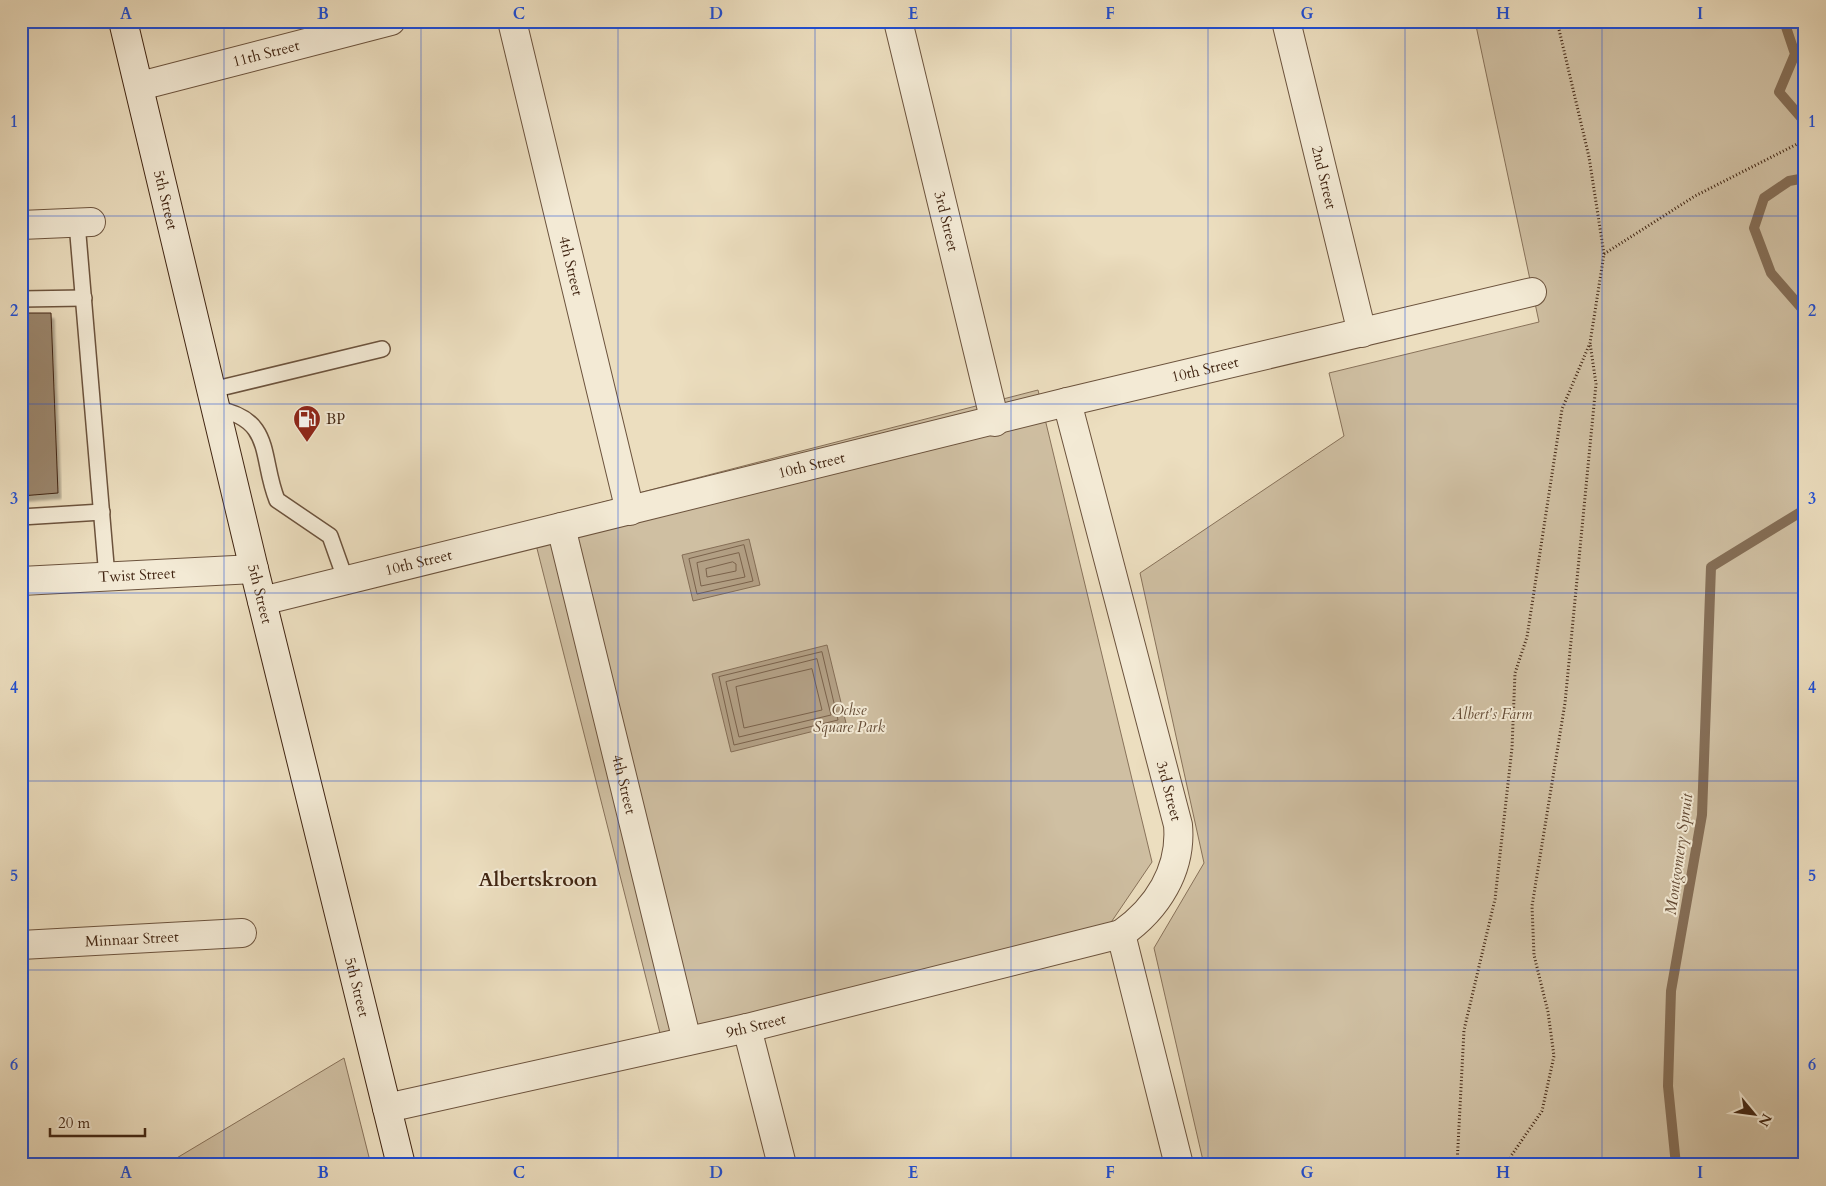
<svg xmlns="http://www.w3.org/2000/svg" width="1826" height="1186" viewBox="0 0 1826 1186" font-family="Cardo,serif">
<style>
.green{fill:#cfbfa2;stroke:#88725a}
.water{fill:#b29f84;stroke:#856e56}
.lines{fill:none;stroke-linecap:round;stroke-linejoin:round}
.shore{stroke:#7a624b;stroke-width:1}
.stream{stroke:#856e56;stroke-width:10}
.building{fill:#9a856c;stroke:#412512;filter:url(#shadow)}
.lane-casing{stroke:#6c533d;stroke-width:18}
.street-casing{stroke:#6c533d;stroke-width:30}
.secondary-casing{stroke:#412512;stroke-width:30}
.path{stroke:#412512;stroke-width:3;stroke-dasharray:1 2.5;stroke-linecap:butt}
.lane{stroke:#f3ead5;stroke-width:15}
.street{stroke:#f3ead5;stroke-width:28}
.secondary{stroke:#f3ead5;stroke-width:28}
.grid{fill:none;stroke:#1d4ed8;stroke-width:1;stroke-opacity:0.55}
.labels{text-anchor:middle;stroke-width:4;stroke-linejoin:round;paint-order:stroke}
.street-label{font-size:15px;fill:#412512;stroke:#f3ead5}
.poi-label{font-size:15px;fill:#412512;stroke:#f3ead5;text-anchor:start}
.park-label{font-size:15px;font-style:italic;fill:#644c36;stroke:#f3ead5}
.water-label{font-size:16px;font-style:italic;fill:#634a34;stroke:#f3ead5}
.district-label{font-size:20px;font-weight:bold;fill:#412512;stroke:#f3ead5}
.neatline{fill:none;stroke:#1d4ed8;stroke-width:2}
.grid-label{font-size:16px;text-anchor:middle;font-weight:bold;fill:#1d4ed8}
</style>
<defs>
<filter id="shadow"><feDropShadow dx="3" dy="5.5" stdDeviation="1" flood-color="#0004"/></filter>
</defs>
<rect width="100%" height="100%" fill="#ecdebf"/>
<filter id="stains"><feTurbulence type="fractalNoise" baseFrequency=".004" numOctaves="4"/><feColorMatrix values="0 0 0 0 .2 0 0 0 0 .09 0 0 0 0 .02 0 0 0 .5 -.17"/></filter>
<radialGradient id="worn" r=".72"><stop offset=".6" stop-color="#630" stop-opacity="0"/><stop offset="1" stop-color="#630" stop-opacity=".3"/></radialGradient>
<!-- green -->
<g class="green">
<polygon points="1475,21 1805,21 1805,1165 1204,1165 1154,948 1204,863 1140,573 1344,436 1329,373 1539,322"/>
<polygon points="1038,390 1152,862 1097,943 662,1041 530,521"/>
<polygon points="344,1058 371,1165 165,1165"/>
</g>
<!-- water -->
<g class="water">
<polygon points="749,539 760,585 693,601 682,555"/>
<polygon points="827,645 846,723 731,752 712,674"/>
</g>
<g class="lines">
<!-- shore -->
<g class="shore">
<polygon points="744,545 753,581 697,594 689,559"/>
<polygon points="739,553 745,577 701,586 697,563"/>
<polygon points="733,562 736,564 736,571 707,577 706,569"/>
<polygon points="822,652 838,720 734,745 719,677"/>
<polygon points="817,659 831,715 739,737 726,682"/>
<polygon points="812,669 822,710 744,728 736,687"/>
</g>
<!-- stream -->
<g class="stream">
<polyline points="1784,21 1795,54 1779,92 1805,122"/>
<polyline points="1805,178 1789,181 1764,198 1754,228 1771,273 1805,312"/>
<polyline points="1676,1165 1668,1086 1671,991 1702,815 1711,567 1804,510 1805,506"/>
</g>
</g>
<!-- building -->
<polygon class="building" points="21,313 51,313 58,493 21,496"/>
<g class="lines">
<defs>
<g id="lane">
<polyline points="77,223 107,577"/>
<polyline points="21,299 84,298"/>
<polyline points="212,390 382,349"/>
<path d="M217 409C274 419 260 458 277 500L330 536 346 581"/>
<polyline points="21,517 102,512"/>
</g>
<g id="street">
<path id="s1" d="M512 21 630 511"/>
<path id="s2" d="M898 21 995 422"/>
<path id="s3" d="M1286 21 1362 333"/>
<path id="s4" d="M140 86 391 21"/>
<polyline points="21,225 91,222"/>
<path id="s5" d="M1067 402 1178 825C1182 870 1157 909 1121 934L1179 1165"/>
<path id="s6" d="M561 527 687 1041"/>
<path id="s7" d="M21 581 254 569"/>
<path id="s8" d="M262 601 1067 402 1532 292"/>
<path id="s9" d="M21 945 242 933"/>
<polyline points="747,1028 782,1165"/>
<path id="s10" d="M387 1108 747 1028 1121 934"/>
</g>
<g id="secondary">
<path id="s11" d="M123 21 254 569 401 1165"/>
</g>
</defs>
<!-- lane casing -->
<use href="#lane" class="lane-casing"/>
<!-- street casing -->
<use href="#street" class="street-casing"/>
<!-- secondary casing -->
<use href="#secondary" class="secondary-casing"/>
<!-- path -->
<g class="path">
<polyline points="1604,254 1695,196 1805,140"/>
<polyline points="1457,1165 1464,1030 1495,899 1512,748 1515,673 1527,637 1562,409 1590,343 1604,254 1589,157 1557,21"/>
<polyline points="1509,1165 1511,1156 1542,1111 1554,1056 1548,1012 1534,955 1532,906 1565,703 1596,384 1590,343"/>
</g>
<!-- lane -->
<use href="#lane" class="lane"/>
<!-- street -->
<use href="#street" class="street"/>
<!-- secondary -->
<use href="#secondary" class="secondary"/>
</g>
<!-- grid -->
<path class="grid" d="M224 21V1165M421 21V1165M618 21V1165M815 21V1165M1011 21V1165M1208 21V1165M1405 21V1165M1602 21V1165M21 216H1805M21 404H1805M21 593H1805M21 781H1805M21 970H1805"/>
<!-- icons -->
<defs>
<symbol id="fuel-pin" viewBox="-11 -11 22 30"><path d="M0 17L-7.5 6A9.5 9.5 0 1 1 7.5 6Z" fill="#8f2418" stroke="#f3ead5"/><path d="M-5.5-6h7V0h2V4h1.3V-2.5L3-4.5l.8-.8L6-3V5H2.5V1h-1V6h-7ZM-4.2-4.7v3.2H.2V-4.7Z" fill="#fff"/></symbol>
</defs>
<g fill-rule="evenodd">
<use href="#fuel-pin" x="291" y="403" width="32" height="43"/>
</g>
<g class="labels">
<!-- street labels -->
<g class="street-label">
<text dy="5" stroke="none"><textPath href="#s4" startOffset="130">11th Street</textPath></text>
<text dy="5" stroke="none"><textPath href="#s3" startOffset="161">2nd Street</textPath></text>
<text dy="5" stroke="none"><textPath href="#s11" startOffset="184">5th Street</textPath></text>
<text dy="5" stroke="none"><textPath href="#s2" startOffset="206">3rd Street</textPath></text>
<text dy="5" stroke="none"><textPath href="#s1" startOffset="252">4th Street</textPath></text>
<text dy="5" stroke="none"><textPath href="#s8" startOffset="971">10th Street</textPath></text>
<text dy="5" stroke="none"><textPath href="#s8" startOffset="566">10th Street</textPath></text>
<text dy="5" stroke="none"><textPath href="#s8" startOffset="161">10th Street</textPath></text>
<text dy="5" stroke="none"><textPath href="#s7" startOffset="116">Twist Street</textPath></text>
<text dy="5" stroke="none"><textPath href="#s11" startOffset="589">5th Street</textPath></text>
<text dy="5" stroke="none"><textPath href="#s6" startOffset="265">4th Street</textPath></text>
<text dy="5" stroke="none"><textPath href="#s5" startOffset="402">3rd Street</textPath></text>
<text dy="5" stroke="none"><textPath href="#s9" startOffset="111">Minnaar Street</textPath></text>
<text dy="5" stroke="none"><textPath href="#s11" startOffset="994">5th Street</textPath></text>
<text dy="5" stroke="none"><textPath href="#s10" startOffset="378">9th Street</textPath></text>
</g>
<!-- poi labels -->
<g class="poi-label">
<text x="326" y="424">BP</text>
</g>
<!-- park labels -->
<g class="park-label">
<text x="849" y="715">Ochse<tspan x="849" dy="17">Square Park</tspan></text>
<text x="1492" y="719">Albert's Farm</text>
</g>
<!-- water labels -->
<g class="water-label">
<text transform="translate(1678 854) rotate(-82)" y="6">Montgomery Spruit</text>
</g>
<!-- district labels -->
<g class="district-label">
<text x="538" y="886">Albertskroon</text>
</g>
</g>
<!-- margin -->
<rect width="1826" height="1186" fill="none" stroke="#ecdebf" stroke-width="55"/>
<!-- north arrow -->
<g transform="translate(1754 1114) rotate(119)" stroke="#f3ead5" stroke-width="4" paint-order="stroke">
<path d="M0-4L9 19L0 12L-9 19Z" fill="#412512"/>
<text y="-8" font-size="14" font-weight="bold" text-anchor="middle" fill="#412512">N</text>
</g>
<!-- scale -->
<path d="M50 1128v8h95v-8" fill="none" stroke="#412512" stroke-width="2.5"/>
<text x="58" y="1128" font-size="15" fill="#412512" stroke="#f3ead5" stroke-width="4" paint-order="stroke">20 m</text>
<rect x="28" y="28" width="1770" height="1130" class="neatline"/>
<g class="grid-label">
<text x="126" y="19">A</text>
<text x="323" y="19">B</text>
<text x="519" y="19">C</text>
<text x="716" y="19">D</text>
<text x="913" y="19">E</text>
<text x="1110" y="19">F</text>
<text x="1307" y="19">G</text>
<text x="1503" y="19">H</text>
<text x="1700" y="19">I</text>
<text x="14" y="127">1</text>
<text x="1812" y="127">1</text>
<text x="14" y="316">2</text>
<text x="1812" y="316">2</text>
<text x="14" y="504">3</text>
<text x="1812" y="504">3</text>
<text x="14" y="693">4</text>
<text x="1812" y="693">4</text>
<text x="14" y="881">5</text>
<text x="1812" y="881">5</text>
<text x="14" y="1070">6</text>
<text x="1812" y="1070">6</text>
<text x="126" y="1178">A</text>
<text x="323" y="1178">B</text>
<text x="519" y="1178">C</text>
<text x="716" y="1178">D</text>
<text x="913" y="1178">E</text>
<text x="1110" y="1178">F</text>
<text x="1307" y="1178">G</text>
<text x="1503" y="1178">H</text>
<text x="1700" y="1178">I</text>
</g>
<rect width="100%" height="100%" filter="url(#stains)"/>
<rect width="100%" height="100%" fill="url(#worn)"/>
</svg>
